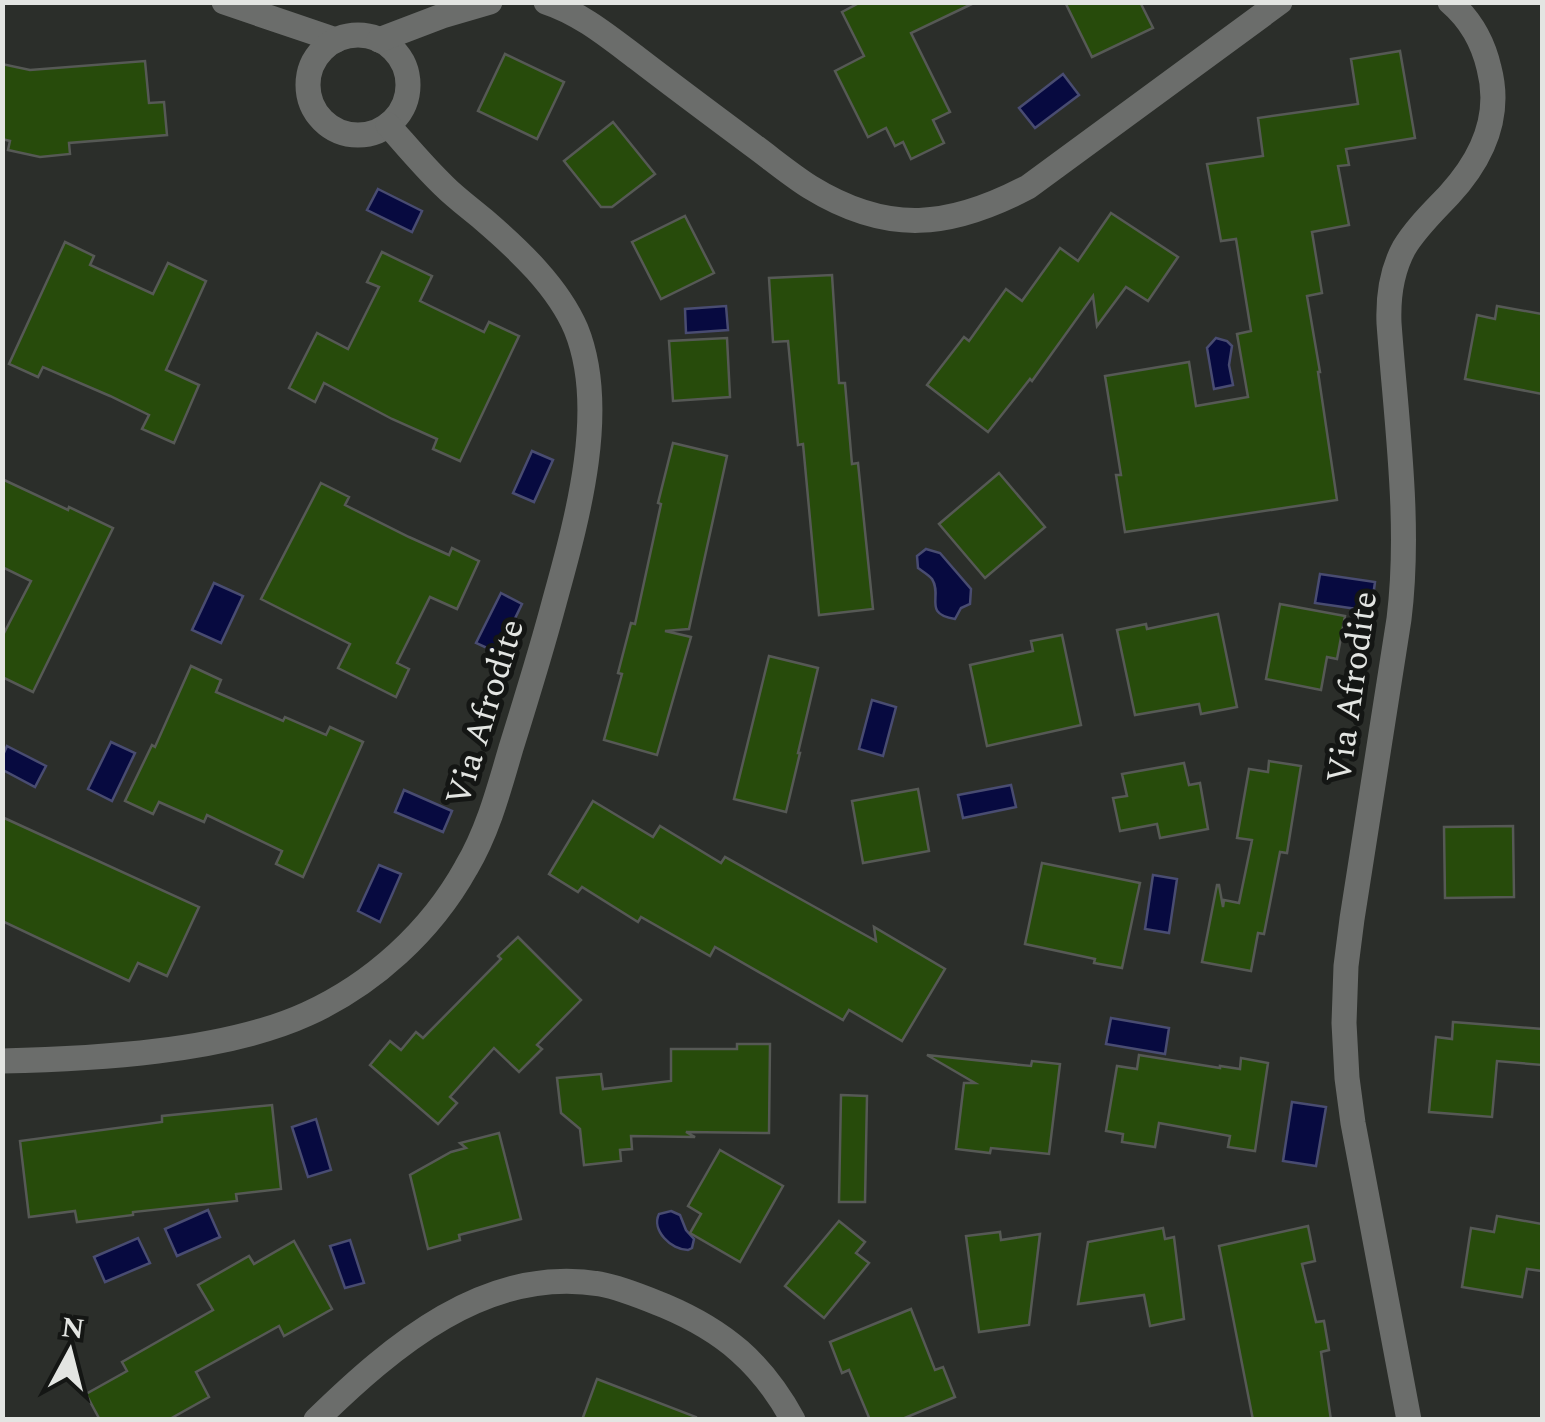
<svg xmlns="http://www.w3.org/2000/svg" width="1545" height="1422" viewBox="0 0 1545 1422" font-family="Spectral,serif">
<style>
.water{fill:#070a40;stroke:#494c71;stroke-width:2.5}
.building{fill:#274b0b;stroke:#565955;stroke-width:2.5}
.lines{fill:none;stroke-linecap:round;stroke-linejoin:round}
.minor{stroke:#6b6d6b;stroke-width:25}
.labels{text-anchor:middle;stroke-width:10;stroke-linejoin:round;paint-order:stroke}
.street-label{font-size:35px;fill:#e3e5e2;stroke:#141614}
</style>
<rect width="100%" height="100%" fill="#2b2e2a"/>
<!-- water -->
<g class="water">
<polygon points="1063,74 1079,95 1035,128 1019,108"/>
<polygon points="378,189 422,211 412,232 367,210"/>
<polygon points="726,306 728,330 686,333 685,309"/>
<polygon points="1216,338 1227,341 1232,346 1229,365 1233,385 1214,389 1207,348"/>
<polygon points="532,451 553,460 534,502 513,493"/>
<path d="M926 549 940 553 971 589 970 604 961 608 955 619C922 614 943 596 932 579 929 575 922 571 918 568L917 556Z"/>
<polygon points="1320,574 1375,582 1371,611 1315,603"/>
<polygon points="214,583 243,596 221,643 192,630"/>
<polygon points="501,593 522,604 498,653 476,643"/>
<polygon points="872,700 896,707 883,756 859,749"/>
<polygon points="111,742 135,753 112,801 88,789"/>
<polygon points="7,746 46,766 35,787 3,770 3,755"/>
<polygon points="1011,785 1016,807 963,818 958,795"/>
<polygon points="404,790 452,811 443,832 395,812"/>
<polygon points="379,865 401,874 380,922 358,911"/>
<polygon points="1153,875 1177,879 1169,933 1145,929"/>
<polygon points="1111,1018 1169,1028 1165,1054 1106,1044"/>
<polygon points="1292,1102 1326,1107 1316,1166 1283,1161"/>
<polygon points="316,1119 331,1170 308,1177 292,1127"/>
<polygon points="208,1210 220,1237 177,1256 165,1229"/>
<path d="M671 1211 680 1215 686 1230 694 1239 692 1248 688 1250C671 1250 651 1230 659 1214Z"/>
<polygon points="138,1238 150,1263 105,1282 94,1257"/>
<polygon points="350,1240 364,1283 345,1288 330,1246"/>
</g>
<!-- building -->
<g class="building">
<polygon points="861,2 976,2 911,33 950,112 933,120 944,143 911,159 903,142 895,146 886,128 868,137 835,71 864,56 842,12"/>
<polygon points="1065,2 1140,2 1153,28 1092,57"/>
<polygon points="1400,51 1415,138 1346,149 1349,165 1338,166 1349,225 1312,232 1322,293 1307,296 1320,372 1318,372 1337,500 1125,532 1116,475 1121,475 1105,376 1189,362 1196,406 1248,397 1237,334 1251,331 1236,239 1221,241 1207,164 1263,156 1258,118 1358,104 1351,59"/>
<polygon points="505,54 564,82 537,139 478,111"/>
<polygon points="145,61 149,103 164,102 167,135 69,143 70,154 40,157 8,150 10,141 2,139 2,64 30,70"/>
<polygon points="613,122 655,174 612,207 601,207 564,161"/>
<polygon points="1111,213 1178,257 1148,301 1126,287 1097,326 1093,296 1032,381 1030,379 988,432 927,385 964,337 969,341 1006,289 1022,301 1060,248 1078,261"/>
<polygon points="685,216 714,273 661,299 632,242"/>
<polygon points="65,242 94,256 90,265 153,294 168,263 206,281 166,370 199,385 174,443 142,429 149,415 110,396 43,367 38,377 9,364"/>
<polygon points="382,252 432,276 420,301 484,332 489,322 519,336 460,461 433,449 437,439 392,419 324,383 315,402 289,388 317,333 348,349 379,287 367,282"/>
<polygon points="832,275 839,383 845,383 852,464 858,463 873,609 819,615 803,444 798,445 788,341 773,342 769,278"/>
<polygon points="1497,306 1542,314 1542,394 1465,379 1477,315 1495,319"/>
<polygon points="727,338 730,397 673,401 669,341"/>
<polygon points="673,443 727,456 689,629 665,631 691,637 657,755 604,740 622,674 618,673 631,623 635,624 661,504 658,503"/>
<polygon points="999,473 1045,527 985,578 939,524"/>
<polygon points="2,479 68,510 69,507 113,528 33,692 2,677 2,637 31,581 2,567"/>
<polygon points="321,483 349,497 345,505 409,537 449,555 452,548 479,561 457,609 430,597 397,663 409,669 396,697 338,668 350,644 261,599"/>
<polygon points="1280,604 1345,616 1337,659 1327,657 1321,690 1266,679"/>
<polygon points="1218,614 1237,707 1201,714 1199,704 1135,715 1117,630 1146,624 1147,629"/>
<polygon points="1062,635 1081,725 987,746 970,665 1033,651 1031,641"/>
<polygon points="769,656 818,668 798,753 800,753 786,812 734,799"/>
<polygon points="191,666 221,680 216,692 283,721 285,717 326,735 330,727 363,742 303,877 276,864 282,851 207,815 204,822 159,802 153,814 125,801 152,745 155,747"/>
<polygon points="1269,761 1301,766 1287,853 1280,852 1264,934 1258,933 1251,971 1202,962 1217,885 1219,885 1223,907 1224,900 1239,903 1252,840 1237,838 1249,769 1268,772"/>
<polygon points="1184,763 1189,785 1200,783 1208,829 1160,838 1157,824 1120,831 1113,798 1127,796 1122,774"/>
<polygon points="918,789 929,851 863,863 852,801"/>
<polygon points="593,801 653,837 660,826 721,863 725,857 876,941 874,927 945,969 902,1041 849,1010 843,1020 715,947 710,956 641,917 638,922 582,887 578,892 549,874"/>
<polygon points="2,817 199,907 167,976 138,963 129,981 2,921"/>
<polygon points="1513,826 1514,897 1445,898 1444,827"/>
<polygon points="1042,863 1140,883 1122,968 1094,963 1095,959 1025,944"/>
<polygon points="518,937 581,1000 537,1045 542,1049 519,1072 494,1048 450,1097 457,1103 438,1124 370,1065 390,1041 401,1050 416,1032 423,1038 501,959 498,956"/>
<polygon points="1453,1022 1542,1029 1542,1065 1497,1061 1492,1117 1429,1112 1436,1037 1452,1039"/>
<polygon points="737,1044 770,1044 769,1133 686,1132 695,1137 631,1136 632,1149 620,1150 621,1161 584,1165 580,1129 561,1113 557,1078 601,1074 603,1089 671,1081 671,1049 737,1049"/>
<polygon points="927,1055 1031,1066 1032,1061 1060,1064 1049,1154 991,1148 990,1153 956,1149 964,1083 975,1083"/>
<polygon points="1139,1055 1220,1068 1220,1066 1240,1069 1241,1058 1268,1063 1255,1151 1228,1147 1230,1136 1159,1123 1155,1147 1122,1142 1123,1134 1106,1131 1117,1066 1137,1069"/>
<polygon points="841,1095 867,1096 865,1202 839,1202"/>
<polygon points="272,1105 281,1189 236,1194 237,1201 133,1212 133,1215 77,1222 75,1211 29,1217 20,1141 162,1122 162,1116"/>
<polygon points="499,1133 521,1219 459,1235 460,1240 428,1249 410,1175 451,1152 466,1148 460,1143"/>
<polygon points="720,1150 783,1186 740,1262 690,1233 701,1214 688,1206"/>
<polygon points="1497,1216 1542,1224 1542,1271 1527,1269 1522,1297 1462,1287 1471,1228 1494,1232"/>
<polygon points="839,1221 865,1242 856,1253 869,1263 824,1318 785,1286"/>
<polygon points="1308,1226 1315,1261 1302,1264 1316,1322 1324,1321 1329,1350 1321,1352 1331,1420 1253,1420 1219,1246"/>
<polygon points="1163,1228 1165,1239 1174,1237 1184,1319 1150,1326 1144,1295 1078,1304 1088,1242"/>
<polygon points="1000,1232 1001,1240 1040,1234 1029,1325 979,1332 966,1236"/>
<polygon points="294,1241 332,1309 284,1336 279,1326 196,1372 209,1397 168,1420 100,1420 86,1394 127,1371 122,1362 213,1310 198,1285 249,1256 254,1264"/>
<polygon points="911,1309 935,1370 943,1367 955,1397 900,1420 870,1420 849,1370 842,1373 830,1342"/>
<polygon points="597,1379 696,1417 696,1420 582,1420"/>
</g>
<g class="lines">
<!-- minor -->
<g class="minor">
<polyline points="224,2 336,40"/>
<path d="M546 2C580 13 609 37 637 58 676 88 715 117 754 146 773 160 791 175 810 187 888 235 950 228 1028 187L1280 2"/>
<circle cx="358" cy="85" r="50"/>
<polyline points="379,40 442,16 490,2"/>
<path d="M2 1061C93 1059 224 1052 307 1014 373 984 431 931 466 868 488 831 499 789 511 748 526 700 541 652 554 603 576 523 609 410 576 329 558 287 519 250 484 220 471 209 456 198 444 186 424 167 406 145 388 125"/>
<path d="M316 1420C392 1346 486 1265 600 1284 622 1288 645 1298 665 1306 724 1331 762 1363 793 1420"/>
<path d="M1409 1420 1353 1123 1347 1078 1344 1023 1346 966 1352 919 1399 619C1411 523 1396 420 1389 323 1388 297 1391 272 1404 248 1416 228 1433 212 1449 195 1482 159 1502 117 1489 68 1483 42 1471 20 1450 2"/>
</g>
</g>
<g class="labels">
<!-- street labels -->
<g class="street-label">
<text transform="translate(1351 687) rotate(-82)" y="12">Via Afrodite</text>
<text transform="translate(484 712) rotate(-73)" y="12">Via Afrodite</text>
</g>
</g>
<!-- border -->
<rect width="1545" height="1422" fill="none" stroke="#e3e5e2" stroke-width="10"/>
<!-- north arrow -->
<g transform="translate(70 1352) rotate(7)" stroke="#141614" stroke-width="8" paint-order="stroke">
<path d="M0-8L18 38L0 25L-18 38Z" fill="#e3e5e2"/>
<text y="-15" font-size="28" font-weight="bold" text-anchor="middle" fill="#e3e5e2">N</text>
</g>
</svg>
